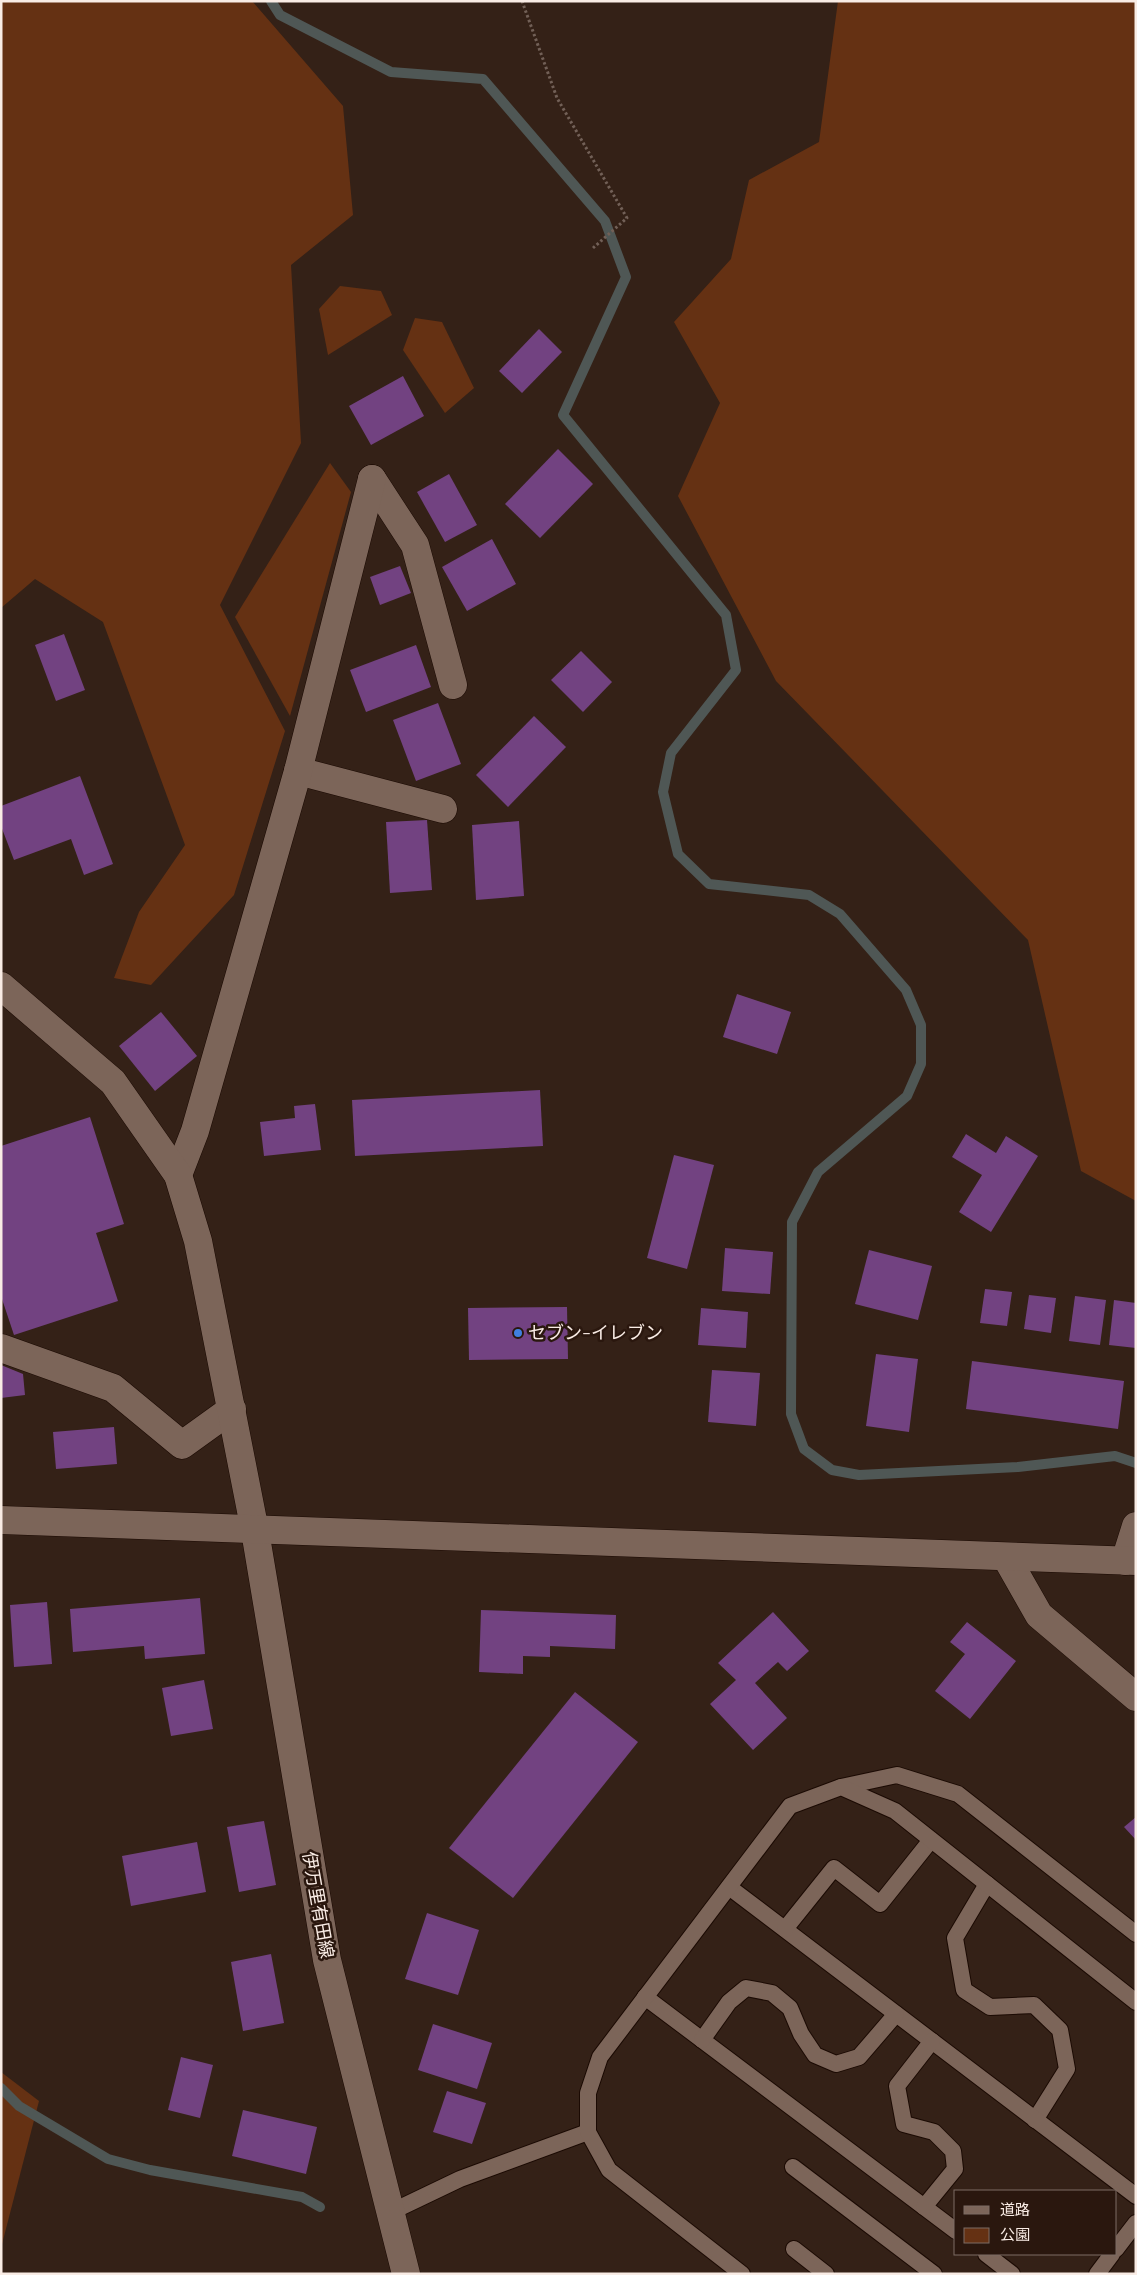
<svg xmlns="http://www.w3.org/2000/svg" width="1137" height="2275" viewBox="0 0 1137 2275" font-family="'Playfair Display','Noto Sans JP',serif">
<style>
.green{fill:#653113}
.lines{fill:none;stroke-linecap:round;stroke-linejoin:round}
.stream{stroke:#4f5755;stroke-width:10}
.building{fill:#724281}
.lane-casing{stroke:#1b0a03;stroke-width:18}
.street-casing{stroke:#1b0a03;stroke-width:29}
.secondary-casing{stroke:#1b0a03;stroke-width:29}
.path{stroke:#726057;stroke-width:3;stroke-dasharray:2.5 2.5;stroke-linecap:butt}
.lane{stroke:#7c6559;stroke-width:16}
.street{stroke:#7c6559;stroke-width:28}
.secondary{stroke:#7c6559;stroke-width:28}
.shop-dot{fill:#3f7fe0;stroke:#2a170e;stroke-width:2}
.labels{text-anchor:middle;stroke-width:5;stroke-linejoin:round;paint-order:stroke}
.poi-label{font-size:18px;fill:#f9ece5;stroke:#2a170e;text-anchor:start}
.street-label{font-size:18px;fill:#f9ece5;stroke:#2a170e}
</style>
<rect width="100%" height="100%" fill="#342117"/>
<!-- green -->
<g class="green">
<polygon points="1,1 252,1 343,106 353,215 291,265 301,443 220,605 285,731 234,895 151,985 114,978 139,912 185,845 103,622 35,579 1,608"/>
<polygon points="838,1 1136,1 1136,1201 1081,1171 1028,940 776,681 678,496 720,403 674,322 731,259 749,180 819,142"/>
<polygon points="340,286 381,291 392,315 328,355 319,309"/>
<polygon points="415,318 442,322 474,388 445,413 403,350"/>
<polygon points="330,463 351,492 290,716 235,617"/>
<polygon points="1,2072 39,2101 1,2248"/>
</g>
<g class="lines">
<!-- stream -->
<g class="stream">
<polyline points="271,1 280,15 391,72 483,79 605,221 626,277 563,415 726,615 736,670 671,753 663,792 678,854 709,884 809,895 840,914 906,990 921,1025 921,1064 907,1096 818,1172 792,1222 791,1414 804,1449 832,1470 859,1475 1018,1467 1115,1456 1136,1463"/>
<polyline points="1,2088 19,2106 108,2159 150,2170 302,2197 320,2207"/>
</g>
</g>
<!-- building -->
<g class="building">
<polygon points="539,329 562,352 522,393 499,371"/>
<polygon points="403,376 424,416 371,445 349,406"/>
<polygon points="558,449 593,484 540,538 505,504"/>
<polygon points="449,474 477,525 445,542 417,492"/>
<polygon points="492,539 516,584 467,611 442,567"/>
<polygon points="400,566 411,593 380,605 370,577"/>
<polygon points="64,634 85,690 56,701 35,645"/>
<polygon points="416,645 431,687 366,712 350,670"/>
<polygon points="581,651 612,682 583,712 551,680"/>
<polygon points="438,703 461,764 416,781 393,720"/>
<polygon points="534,716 566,747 508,807 476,775"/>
<polygon points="80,776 113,864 84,875 71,839 14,860 1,826 1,806"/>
<polygon points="427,820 432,890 390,893 386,822"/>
<polygon points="519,821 524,896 476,900 472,825"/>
<polygon points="737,994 791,1012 777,1054 723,1037"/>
<polygon points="161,1012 197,1056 155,1091 119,1046"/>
<polygon points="540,1090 543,1146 355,1156 352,1100"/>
<polygon points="315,1104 321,1150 264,1156 260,1122 295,1118 294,1106"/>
<polygon points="90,1117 124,1224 96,1233 118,1301 14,1335 1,1296 1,1146"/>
<polygon points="966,1134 996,1153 1006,1136 1038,1156 991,1232 959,1212 982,1175 952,1157"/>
<polygon points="674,1155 714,1165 687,1269 647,1258"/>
<polygon points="725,1248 773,1252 770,1294 722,1291"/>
<polygon points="869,1250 932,1266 918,1320 855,1304"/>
<polygon points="985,1289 1012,1292 1007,1326 980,1323"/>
<polygon points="1029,1295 1056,1298 1051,1333 1024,1329"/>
<polygon points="1075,1296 1106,1300 1100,1345 1069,1341"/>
<polygon points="1114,1300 1136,1303 1136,1348 1109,1345"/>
<polygon points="567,1307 568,1359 469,1360 468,1308"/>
<polygon points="701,1308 748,1312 746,1348 698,1345"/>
<polygon points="876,1354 918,1359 909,1432 866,1426"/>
<polygon points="972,1361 1124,1381 1118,1429 966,1409"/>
<polygon points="1,1365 23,1374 25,1395 1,1398"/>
<polygon points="712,1370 760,1373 756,1426 708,1422"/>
<polygon points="114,1427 117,1464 56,1469 53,1432"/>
<polygon points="200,1598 205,1654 145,1659 144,1646 73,1652 70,1609"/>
<polygon points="47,1602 52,1664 14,1667 10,1605"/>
<polygon points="481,1610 616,1615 615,1649 550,1646 550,1657 523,1656 523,1674 479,1672"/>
<polygon points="773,1612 809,1651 787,1671 778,1662 755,1683 787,1718 753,1750 710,1704 736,1680 718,1663"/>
<polygon points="967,1622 1016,1661 970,1719 935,1691 965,1654 950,1642"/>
<polygon points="204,1680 213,1729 171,1736 162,1688"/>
<polygon points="575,1692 638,1742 513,1898 449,1848"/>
<polygon points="1136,1817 1136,1840 1124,1827"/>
<polygon points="264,1821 276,1885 239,1892 227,1827"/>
<polygon points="197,1842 206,1892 131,1906 122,1856"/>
<polygon points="427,1913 479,1930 458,1995 405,1979"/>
<polygon points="271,1954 284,2023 243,2031 231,1962"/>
<polygon points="433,2024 492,2043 477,2089 418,2070"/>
<polygon points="181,2057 213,2065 200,2118 168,2110"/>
<polygon points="447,2091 486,2103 472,2144 433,2132"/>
<polygon points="243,2110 317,2127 306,2174 232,2156"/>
</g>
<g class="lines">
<defs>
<g id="lane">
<polyline points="841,1787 897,1775 958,1794 1136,1934"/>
<polyline points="987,1884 955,1938 964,1990 990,2007 1034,2005 1060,2030 1067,2069 1035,2120"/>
<polyline points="729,1887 1136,2196"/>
<polyline points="785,1929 834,1868 880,1904 931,1840"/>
<polyline points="645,1997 956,2231"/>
<polyline points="702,2040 729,2002 746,1988 772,1993 790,2008 801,2034 815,2055 836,2064 859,2057 896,2014"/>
<polyline points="793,2167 934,2274"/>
<polyline points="924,2207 955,2169 953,2151 934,2132 904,2124 897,2086 932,2041"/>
<polyline points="391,2212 460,2179 588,2132"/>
<polyline points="794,2249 826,2274"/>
<polyline points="1116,2249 1136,2223"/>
<polyline points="986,2254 1012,2274"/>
<polyline points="742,2274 609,2170 588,2132 588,2093 600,2057 790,1806 841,1787 895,1811 1136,2002"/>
<polyline points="1097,2274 1112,2254"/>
</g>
<g id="street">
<polyline points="372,479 415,545 453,685"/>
<polyline points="298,771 443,809"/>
<polyline points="178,1175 195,1131 298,771 372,479"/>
<polyline points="1,1348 113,1388 182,1445 232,1409"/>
<polyline points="1006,1557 1039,1615 1136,1697"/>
<polyline points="1125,1561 1136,1526"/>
</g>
<g id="secondary">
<polyline points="1,986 113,1082 178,1175 198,1241 255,1531 327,1960 406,2274"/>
<polyline points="1,1520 1136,1561"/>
</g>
</defs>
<!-- lane casing -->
<use href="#lane" class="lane-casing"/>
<!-- street casing -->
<use href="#street" class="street-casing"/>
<!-- secondary casing -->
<use href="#secondary" class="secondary-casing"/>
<!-- path -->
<polyline class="path" points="522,1 557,98 627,218 593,248"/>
<!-- lane -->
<use href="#lane" class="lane"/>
<!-- street -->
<use href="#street" class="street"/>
<!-- secondary -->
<use href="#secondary" class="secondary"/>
</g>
<!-- markers -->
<circle class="shop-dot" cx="518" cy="1333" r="5"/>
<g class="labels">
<!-- poi labels -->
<g class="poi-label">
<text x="528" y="1339">セブン-イレブン</text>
</g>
<!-- street labels -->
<g class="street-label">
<text transform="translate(318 1905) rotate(80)" y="6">伊万里有田線</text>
</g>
</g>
<!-- border -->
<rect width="1137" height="2275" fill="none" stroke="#f9ece5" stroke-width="5"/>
<!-- legend -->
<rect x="954" y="2190" width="162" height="65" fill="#2a170e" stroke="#7d6c64"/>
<rect x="964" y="2206" width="25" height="8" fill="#7c6559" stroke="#7d6c64"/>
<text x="1000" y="2215" font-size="15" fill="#f9ece5">道路</text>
<rect x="964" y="2228" width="25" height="15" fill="#653113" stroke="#7d6c64"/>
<text x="1000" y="2240" font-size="15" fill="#f9ece5">公園</text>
</svg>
